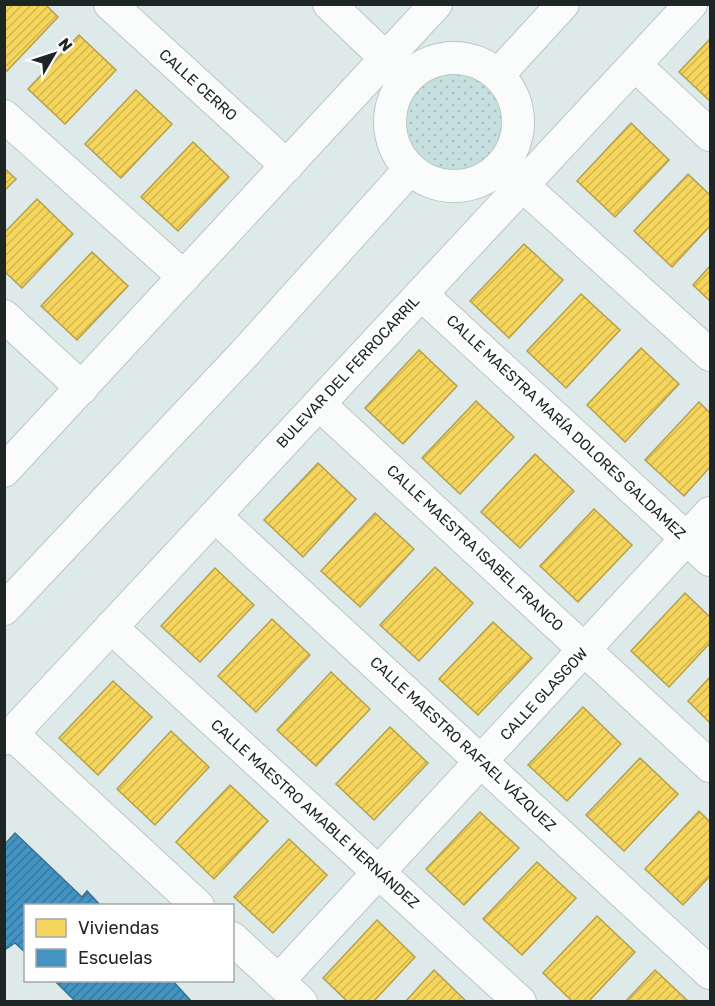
<svg xmlns="http://www.w3.org/2000/svg" width="715" height="1006" viewBox="0 0 715 1006" font-family="Rubik,sans-serif">
<style>
.park{fill:url(#park-dots)}
.homes{fill:url(#homes-hatch);stroke:#b5a04c;stroke-width:1.5}
.schools{fill:url(#schools-hatch);stroke:#387294;stroke-width:1.5}
.lines{fill:none;stroke-linecap:round;stroke-linejoin:round}
.minor-casing{stroke:#bbc6c5;stroke-width:34}
.minor{stroke:#fafcfc;stroke-width:32}
.labels{text-anchor:middle;stroke-width:6;stroke-linejoin:round;paint-order:stroke}
.street-label{font-size:15px;fill:#1d2625;stroke:#fff}
</style>
<defs>
<pattern id="park-dots" width="8" height="8" patternUnits="userSpaceOnUse" patternTransform="scale(1.5)"><rect width="8" height="8" fill="#c5e0df"/><path d="M2 2h.1M6 6h.1" fill="none" stroke="#a9c0bf" stroke-width="1.8" stroke-linecap="round"/></pattern>
<pattern id="homes-hatch" width="6" height="6" patternUnits="userSpaceOnUse" patternTransform="scale(1.5)"><rect width="6" height="6" fill="#f6d55c"/><path d="M-1 1l2-2M0 6l6-6M5 7l2-2" fill="none" stroke="#d2b750"/></pattern>
<pattern id="schools-hatch" width="6" height="6" patternUnits="userSpaceOnUse" patternTransform="scale(1.5)"><rect width="6" height="6" fill="#4393c3"/><path d="M-1 1l2-2M0 6l6-6M5 7l2-2" fill="none" stroke="#37789e"/></pattern>
</defs>
<rect width="100%" height="100%" fill="#ddeae9"/>
<!-- park -->
<circle class="park" cx="454" cy="122" r="55"/>
<!-- homes -->
<g class="homes">
<polygon points="4,4 45,4 58,17 7,71 4,69"/>
<polygon points="79,35 116,70 65,124 28,89"/>
<polygon points="710,39 710,101 679,72"/>
<polygon points="136,90 172,124 121,178 85,144"/>
<polygon points="631,123 669,160 615,217 577,181"/>
<polygon points="193,142 229,177 178,231 141,197"/>
<polygon points="4,168 16,179 4,191"/>
<polygon points="688,174 710,195 710,226 672,267 634,231"/>
<polygon points="37,199 73,234 22,288 4,271 4,233"/>
<polygon points="524,244 563,280 509,338 470,301"/>
<polygon points="92,252 128,286 77,340 41,306"/>
<polygon points="710,266 710,301 693,285"/>
<polygon points="581,294 620,330 566,388 527,351"/>
<polygon points="641,348 679,384 625,442 587,405"/>
<polygon points="419,350 457,386 403,444 365,408"/>
<polygon points="476,401 514,437 460,494 422,458"/>
<polygon points="699,402 710,413 710,467 684,496 645,460"/>
<polygon points="535,454 574,491 520,548 481,512"/>
<polygon points="318,463 356,499 303,557 264,520"/>
<polygon points="594,509 632,545 578,602 540,566"/>
<polygon points="375,513 414,549 360,607 321,571"/>
<polygon points="435,567 473,603 419,661 380,625"/>
<polygon points="215,568 254,605 200,662 161,626"/>
<polygon points="685,593 710,617 710,643 669,687 631,651"/>
<polygon points="272,619 310,655 256,712 218,676"/>
<polygon points="493,622 532,658 478,715 439,679"/>
<polygon points="331,672 370,709 316,766 277,730"/>
<polygon points="710,677 710,723 688,701"/>
<polygon points="113,681 152,717 98,775 59,738"/>
<polygon points="583,707 621,744 567,801 528,765"/>
<polygon points="390,727 428,763 374,820 336,784"/>
<polygon points="171,731 209,767 155,825 117,789"/>
<polygon points="640,758 678,794 624,851 586,815"/>
<polygon points="230,785 268,821 214,879 176,842"/>
<polygon points="699,811 710,822 710,876 683,905 645,869"/>
<polygon points="480,812 519,848 464,905 426,869"/>
<polygon points="289,839 327,875 273,933 234,897"/>
<polygon points="537,862 576,898 522,955 483,919"/>
<polygon points="597,916 635,952 588,1002 573,1002 543,973"/>
<polygon points="377,920 415,957 373,1002 348,1002 323,978"/>
<polygon points="434,970 467,1002 405,1002"/>
<polygon points="655,970 689,1002 625,1002"/>
</g>
<!-- schools -->
<g class="schools">
<polygon points="15,833 82,897 87,891 101,906 26,906 26,953 15,943 6,949 4,947 4,845"/>
<polygon points="54,980 172,980 192,1002 76,1002"/>
</g>
<g class="lines">
<defs>
<g id="minor">
<polyline points="110,4 287,166"/>
<polyline points="329,4 400,72"/>
<circle cx="454" cy="122" r="64"/>
<polyline points="635,65 710,135"/>
<polyline points="498,75 563,4"/>
<polyline points="4,116 184,277"/>
<polyline points="509,173 710,355"/>
<polyline points="421,294 710,560"/>
<polyline points="4,316 82,388"/>
<polyline points="319,404 710,766"/>
<polyline points="4,471 436,4"/>
<polyline points="215,516 710,973"/>
<polyline points="4,609 244,354 410,169"/>
<polyline points="111,627 520,1002"/>
<polyline points="12,734 198,906"/>
<polyline points="4,739 12,734 691,4"/>
<polyline points="232,938 301,1002"/>
<polyline points="279,980 710,513"/>
</g>
</defs>
<!-- minor casing -->
<use href="#minor" class="minor-casing"/>
<!-- minor -->
<use href="#minor" class="minor"/>
</g>
<g class="labels">
<!-- street labels -->
<g class="street-label">
<text transform="translate(198 85) rotate(42)" y="5">CALLE CERRO</text>
<text transform="translate(348 372) rotate(-47)" y="5">BULEVAR DEL FERROCARRIL</text>
<text transform="translate(566 427) rotate(43)" y="5">CALLE MAESTRA MARÍA DOLORES GALDAMEZ</text>
<text transform="translate(475 548) rotate(43)" y="5">CALLE MAESTRA ISABEL FRANCO</text>
<text transform="translate(544 694) rotate(-47)" y="5">CALLE GLASGOW</text>
<text transform="translate(463 744) rotate(43)" y="5">CALLE MAESTRO RAFAEL VÁZQUEZ</text>
<text transform="translate(315 814) rotate(42)" y="5">CALLE MAESTRO AMABLE HERNÁNDEZ</text>
</g>
</g>
<!-- border -->
<rect width="715" height="1006" fill="none" stroke="#1d2625" stroke-width="12"/>
<!-- legend -->
<rect x="24" y="904" width="210" height="78" fill="#ffffff" stroke="#a5a8a8" stroke-width="1.5"/>
<rect x="36" y="919" width="30" height="18" fill="#f6d55c" stroke="#a5a8a8" stroke-width="1.5"/>
<text x="78" y="934" font-size="18" fill="#1d2625">Viviendas</text>
<rect x="36" y="949" width="30" height="18" fill="#4393c3" stroke="#a5a8a8" stroke-width="1.5"/>
<text x="78" y="964" font-size="18" fill="#1d2625">Escuelas</text>
<!-- north arrow -->
<g transform="translate(54 54) rotate(51)" stroke="#ffffff" stroke-width="4.5" paint-order="stroke">
<path d="M0-4.5L10 22L0 15L-10 22Z" fill="#1d2625"/>
<text y="-9" font-size="16" font-weight="bold" text-anchor="middle" fill="#1d2625">N</text>
</g>
</svg>
